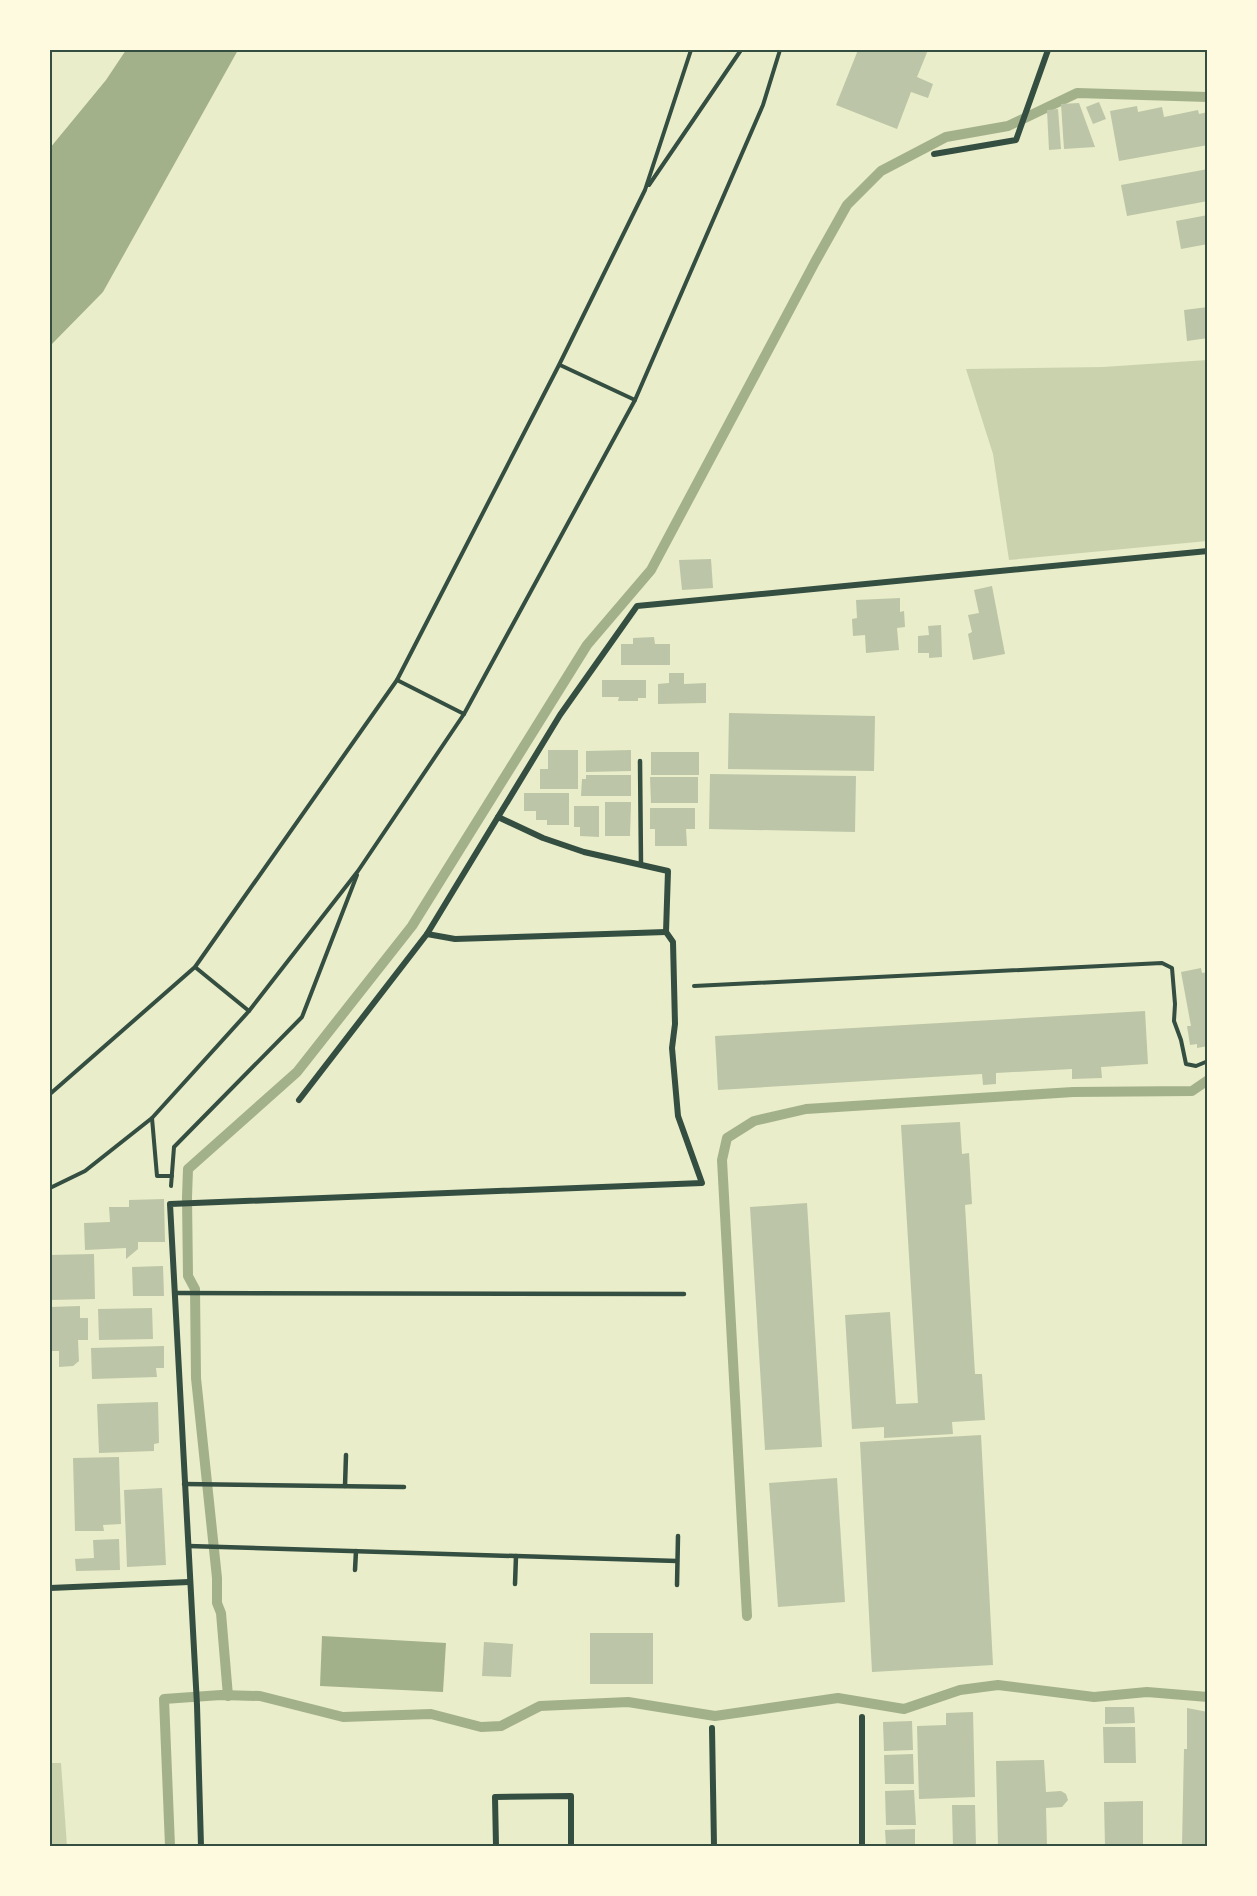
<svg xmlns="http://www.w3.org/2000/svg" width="1257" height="1896" viewBox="0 0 1257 1896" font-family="Lora,serif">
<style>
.green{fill:#cad2ad}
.water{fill:#a3b18a}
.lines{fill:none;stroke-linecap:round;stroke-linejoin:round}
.stream{stroke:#a3b18a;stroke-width:10}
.building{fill:#bcc5a7}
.path{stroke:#344e41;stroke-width:4}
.service{stroke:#344e41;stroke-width:4.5}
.minor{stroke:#344e41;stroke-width:6}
.neatline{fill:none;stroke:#344e41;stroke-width:2}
</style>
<rect width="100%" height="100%" fill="#e9edc9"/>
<!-- green -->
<g class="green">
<polygon points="1207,360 1207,541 1009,560 993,454 966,369 1103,367"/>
<polygon points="50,1763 61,1763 67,1846 50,1846"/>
</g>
<!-- water -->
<g class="water">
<polygon points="126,50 238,50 103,292 50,346 50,148 106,80"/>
<polygon points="322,1636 446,1643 443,1692 320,1686"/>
</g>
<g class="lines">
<!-- stream -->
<g class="stream">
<polyline points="747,1616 722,1160 727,1138 754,1121 806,1109 1073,1092 1192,1091 1208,1080"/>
<polyline points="228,1696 221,1613 217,1603 217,1578 196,1378 195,1289 188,1276 187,1197 188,1169 297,1072 412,926 587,645 651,570 815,262 847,205 881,171 946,137 1008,126 1077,93 1208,97"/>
<polyline points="170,1846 164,1699 221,1695 260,1696 343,1717 431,1714 481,1727 501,1726 540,1706 628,1702 715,1716 838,1698 904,1709 960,1690 998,1685 1094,1697 1147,1692 1208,1697"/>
</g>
</g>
<!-- building -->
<g class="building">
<polygon points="858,50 928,50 917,77 933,84 928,98 911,92 897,129 836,105"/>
<polygon points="1099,102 1106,119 1093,124 1086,107"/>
<polygon points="1079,103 1095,147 1064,149 1061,104"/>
<polygon points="1137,106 1138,112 1162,107 1164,117 1198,110 1199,114 1208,112 1208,145 1119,161 1110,111"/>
<polygon points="1058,109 1061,149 1049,150 1047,110"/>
<polygon points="1208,169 1208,201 1127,216 1121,185"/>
<polygon points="1208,215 1208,244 1181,249 1176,221"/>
<polygon points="1208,307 1208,338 1187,341 1184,310"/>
<polygon points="711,559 713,588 682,590 679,560"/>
<polygon points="992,586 1005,654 973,660 968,634 972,632 968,615 979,613 974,590"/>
<polygon points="900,598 900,612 904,611 905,627 897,628 899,650 866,653 865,635 853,636 852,619 857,618 856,600"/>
<polygon points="941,625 942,657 929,658 929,653 918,653 918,636 929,635 928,626"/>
<polygon points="654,637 655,644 670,644 670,665 621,665 621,644 633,644 633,638"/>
<polygon points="669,673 684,673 684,684 706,683 706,703 658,704 658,684 669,683"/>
<polygon points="602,680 646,680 646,698 638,698 638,701 618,701 619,697 602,697"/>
<polygon points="729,713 875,716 874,771 728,769"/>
<polygon points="548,750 578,750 578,789 540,789 540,769 548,769"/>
<polygon points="631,750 631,771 586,772 586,751"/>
<rect x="651" y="752" width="48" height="23"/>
<polygon points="710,774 856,776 855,832 709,829"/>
<polygon points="586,775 631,775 631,796 581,796 582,779 586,779"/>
<polygon points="650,777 698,777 698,803 651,803"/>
<polygon points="524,793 569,793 569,825 547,825 547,820 536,820 536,811 524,811"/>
<polygon points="605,802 631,802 630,836 605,836"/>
<polygon points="574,806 599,806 599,837 580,836 580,827 574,827"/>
<polygon points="650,808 695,808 695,829 686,829 687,846 655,846 655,829 650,829"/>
<polygon points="1201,968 1202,973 1208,972 1208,1046 1197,1048 1197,1044 1190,1045 1187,1026 1191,1026 1181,972"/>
<polygon points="1145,1011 1148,1064 1101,1067 1102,1078 1072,1079 1072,1069 996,1073 996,1084 983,1085 982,1074 718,1090 715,1036"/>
<polygon points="960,1122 962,1154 969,1153 972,1204 965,1205 975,1374 982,1374 985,1420 952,1422 953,1434 884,1438 884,1427 852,1429 845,1315 890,1312 896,1404 918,1403 901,1125"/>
<polygon points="164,1199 165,1242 138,1242 138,1249 126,1259 126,1248 85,1250 84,1223 110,1222 109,1207 129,1207 129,1200"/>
<polygon points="807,1203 822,1447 765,1450 750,1207"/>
<polygon points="94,1254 95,1299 50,1300 50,1255"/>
<polygon points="163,1266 164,1296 133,1296 132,1267"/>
<polygon points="80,1306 80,1318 88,1318 88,1340 78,1340 79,1361 73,1366 59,1367 59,1351 50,1351 50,1307"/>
<polygon points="152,1308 153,1339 99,1340 98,1309"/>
<polygon points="164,1346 164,1368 156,1368 157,1377 92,1379 91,1348"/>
<polygon points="158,1402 159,1443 154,1444 154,1451 99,1453 97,1404"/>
<polygon points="981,1435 993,1665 872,1672 860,1442"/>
<polygon points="119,1457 121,1524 103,1525 104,1531 75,1531 73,1458"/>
<polygon points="837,1478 845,1602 778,1607 769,1483"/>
<polygon points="162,1488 166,1565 127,1567 124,1490"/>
<polygon points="119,1539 120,1570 76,1571 75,1559 94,1558 93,1540"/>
<rect x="590" y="1633" width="63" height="51"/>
<polygon points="484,1642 513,1644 511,1677 482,1676"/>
<polygon points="1105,1707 1134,1707 1135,1723 1105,1724"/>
<polygon points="1187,1708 1208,1712 1208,1846 1182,1846 1184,1749 1187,1749"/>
<polygon points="973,1712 975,1797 919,1799 917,1726 946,1725 946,1713"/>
<polygon points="912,1721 913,1750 884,1751 883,1722"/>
<polygon points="1103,1727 1135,1727 1136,1763 1104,1763"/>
<polygon points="913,1754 914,1784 885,1784 884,1755"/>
<polygon points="1044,1760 1046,1792 1061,1791 1066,1794 1068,1800 1062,1807 1046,1808 1047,1846 998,1846 996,1761"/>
<polygon points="914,1790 916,1825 886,1825 885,1791"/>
<polygon points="1143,1801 1143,1846 1105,1846 1104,1802"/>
<polygon points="952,1805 975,1805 976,1846 953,1846"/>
<polygon points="915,1829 915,1846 886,1846 885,1830"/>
</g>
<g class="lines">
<!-- path -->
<g class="path">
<polyline points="649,185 741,50"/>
<polyline points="560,365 635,400"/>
<polyline points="397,680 464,714"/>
<polyline points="195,967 249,1011"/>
<polyline points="694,986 1162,963 1172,968 1175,1004 1174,1021 1181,1040 1186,1064 1196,1066 1208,1061"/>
<polyline points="50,1094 195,967 397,680 559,365 645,190 691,50"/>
<polyline points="152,1118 157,1176 172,1176"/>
<polyline points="171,1186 174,1147 302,1017 357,875"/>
<polyline points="50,1188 85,1171 152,1118 249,1011 358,871 464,714 635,400 763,105 780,50"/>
</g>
<!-- service -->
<g class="service">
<polyline points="640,761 641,865"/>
<polyline points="176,1293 684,1294"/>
<polyline points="184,1484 404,1487"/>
<polyline points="345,1486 346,1455"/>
<polyline points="188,1546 677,1561"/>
<polyline points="355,1570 356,1551"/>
<polyline points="515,1584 516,1556"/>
<polyline points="677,1585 678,1536"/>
</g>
<!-- minor -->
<g class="minor">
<polyline points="934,154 1016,140 1048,50"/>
<polyline points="427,934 455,939 666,932"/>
<polyline points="299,1100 427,934 560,715 637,606 1208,551"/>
<polyline points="50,1588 189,1582"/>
<polyline points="862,1717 862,1846"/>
<polyline points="712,1728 714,1846"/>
<polyline points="201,1846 197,1705 170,1204 702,1183 678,1116 672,1048 675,1024 673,942 666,932 668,871 584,852 543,838 498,817"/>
<polyline points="496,1846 495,1797 571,1796 571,1846"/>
</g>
</g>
<!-- border -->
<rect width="1257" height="1896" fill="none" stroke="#fefae0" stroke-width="102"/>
<rect x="51" y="51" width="1155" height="1794" class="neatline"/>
</svg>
